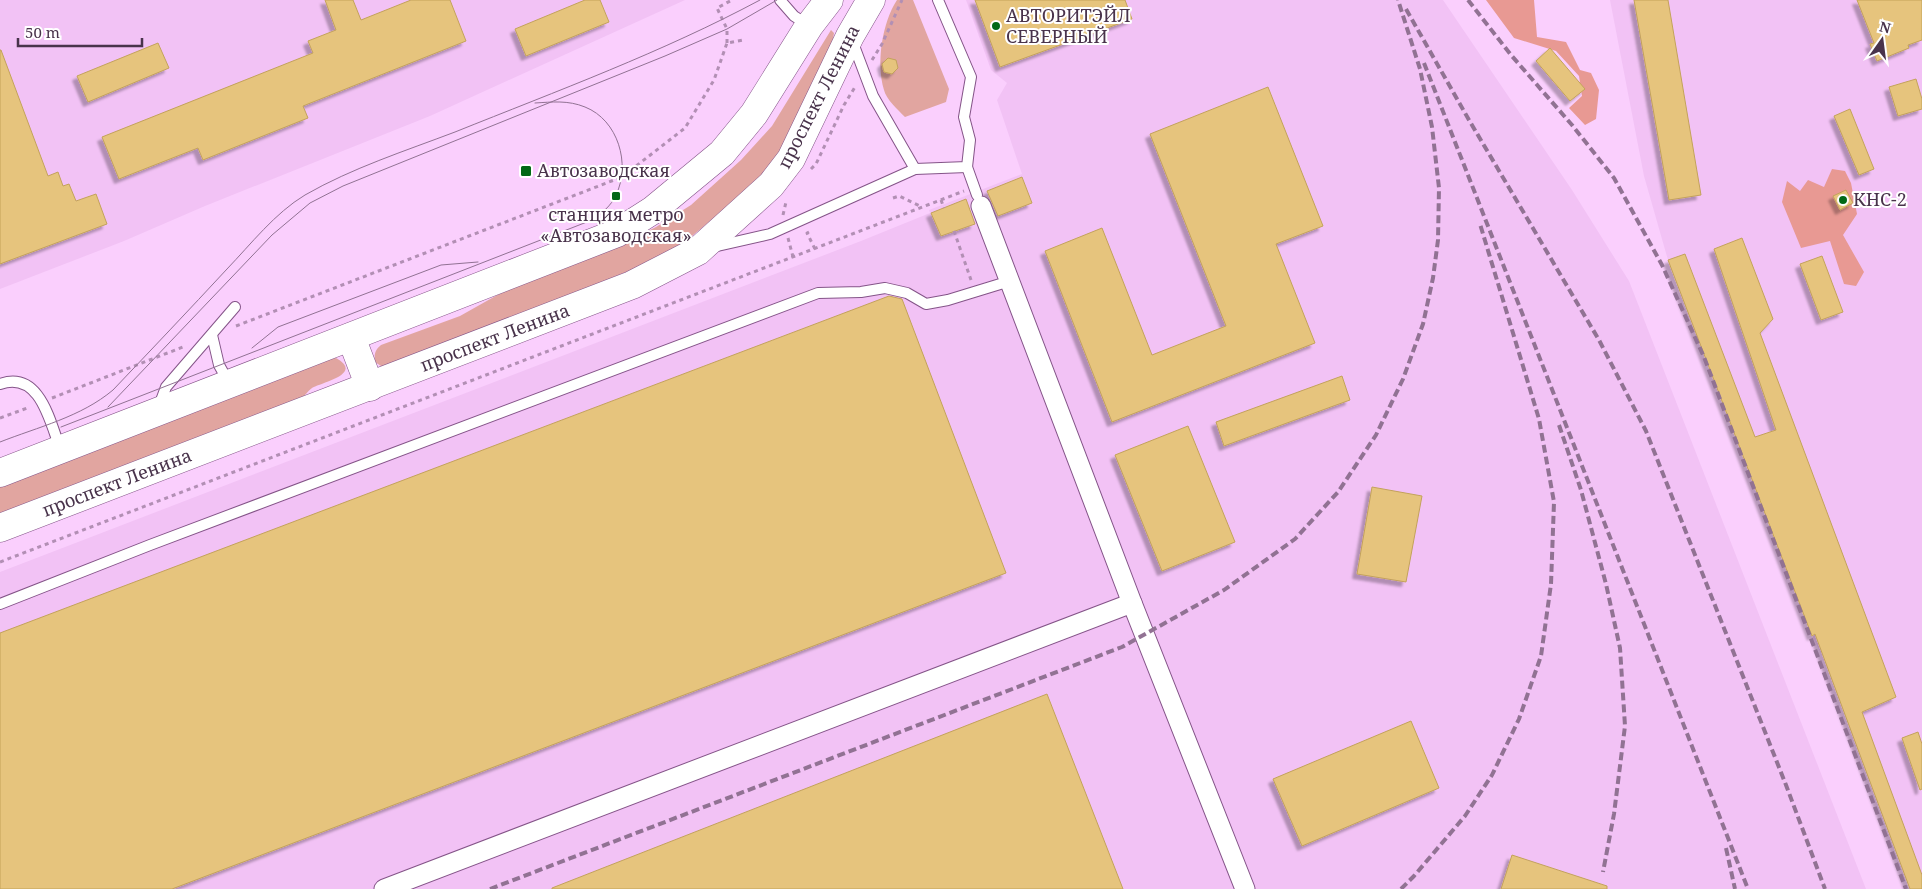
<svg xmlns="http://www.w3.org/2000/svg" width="1922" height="889" viewBox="0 0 1922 889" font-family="'Noto Serif',serif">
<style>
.built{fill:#f2c2f5}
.green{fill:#e1a5a0}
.forest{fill:#e89993}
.building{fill:#e6c47d;stroke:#c3a25b;filter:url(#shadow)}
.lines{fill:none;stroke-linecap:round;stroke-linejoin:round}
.service-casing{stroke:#845488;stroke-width:12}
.minor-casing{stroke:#845488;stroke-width:21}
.primary-casing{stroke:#845488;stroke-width:29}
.path{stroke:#b28fb4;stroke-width:3;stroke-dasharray:4 4;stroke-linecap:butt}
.service{stroke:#fff;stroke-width:10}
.minor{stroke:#fff;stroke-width:19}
.primary{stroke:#fff;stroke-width:28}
.tram{stroke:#917293;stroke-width:1}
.rail{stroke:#917293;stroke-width:4;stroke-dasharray:8 4;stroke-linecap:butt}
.poi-dot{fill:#016915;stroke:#fff;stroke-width:2}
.labels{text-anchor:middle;stroke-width:4;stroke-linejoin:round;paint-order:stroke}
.poi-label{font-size:18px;fill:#49334b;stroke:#fff;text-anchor:start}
.street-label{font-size:18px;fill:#49334b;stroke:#fff}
</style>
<defs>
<filter id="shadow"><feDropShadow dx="-4.5" dy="4.5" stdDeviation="1" flood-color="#0004"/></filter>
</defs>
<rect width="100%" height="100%" fill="#facffd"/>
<!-- built -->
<g class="built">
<polygon points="0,0 685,0 430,116 205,206 124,241 0,289"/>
<polygon points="966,0 1443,0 1572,190 1629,281 1866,889 0,889 0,572 861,241 930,213 929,210 1022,174 997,100 1007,83 991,70"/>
<polygon points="1610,0 1922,0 1922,889 1910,889 1823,657 1812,636 1668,260 1644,176"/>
</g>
<!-- green -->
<g class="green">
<path d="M897 0H913L949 89 946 102 905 117C898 110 886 99 884 90 876 63 882 23 897 0Z"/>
<path d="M831 30 834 33 831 51 795 132 768 173 686 241 651 262 394 366 384 368 375 362C374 354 375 350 381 345L460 316 508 289 628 241 656 227 691 205 741 160 772 126Z"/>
<path d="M336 358C365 374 320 383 312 388 308 391 304 396 301 400L0 514V484L329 359Z"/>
</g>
<!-- forest -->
<g class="forest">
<polygon points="1486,0 1534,0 1537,37 1566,42 1580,70 1591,73 1599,90 1596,119 1585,125 1569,108 1582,96 1579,76 1556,51 1514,38"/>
<polygon points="1832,169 1845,171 1851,183 1857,214 1843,235 1864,272 1856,286 1844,284 1830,241 1801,248 1782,202 1787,181 1800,191 1808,180 1824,187"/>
</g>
<!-- building -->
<g class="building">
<polygon points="325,0 353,0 361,20 411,0 450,0 466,41 303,106 308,118 203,160 198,148 119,179 102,137 313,53 308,41 336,30"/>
<polygon points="585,0 600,0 609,22 526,56 515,29"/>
<polygon points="975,0 1125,0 1132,19 1000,67"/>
<polygon points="1634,0 1668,0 1701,195 1669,200"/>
<polygon points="1857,0 1922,0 1922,40 1908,45 1909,48 1877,61 1870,44 1874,43"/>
<polygon points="158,43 169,68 88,102 77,76"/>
<polygon points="1550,48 1585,89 1570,101 1536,61"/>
<polygon points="0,50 1,50 48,176 58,172 63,186 69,184 76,201 96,194 107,224 0,264"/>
<polygon points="888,58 896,60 898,68 892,74 884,72 882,64"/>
<polygon points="1916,79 1922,99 1922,109 1898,116 1889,87"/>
<polygon points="1268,87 1323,226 1276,244 1315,343 1112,422 1045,251 1102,228 1152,355 1226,326 1150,134"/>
<polygon points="1850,109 1874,169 1859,175 1834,116"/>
<polygon points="1022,177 1032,203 998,216 987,191"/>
<polygon points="1846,190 1853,203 1840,210 1833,196"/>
<polygon points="966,199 975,224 941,236 931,213"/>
<polygon points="1742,238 1773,319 1760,333 1896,697 1862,712 1922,875 1922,889 1910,889 1815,634 1812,636 1668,260 1685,254 1755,437 1776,430 1714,249"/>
<polygon points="1822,256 1843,312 1821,320 1800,264"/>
<polygon points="889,296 902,299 1006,573 172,889 0,889 0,633"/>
<polygon points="1342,376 1350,400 1224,446 1216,422"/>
<polygon points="1188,426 1235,542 1162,571 1115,455"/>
<polygon points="1372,487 1422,496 1406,582 1357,574"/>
<polygon points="1047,694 1123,889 552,889 552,888"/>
<polygon points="1411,721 1439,788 1302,846 1273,779"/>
<polygon points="1918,732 1922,744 1922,789 1920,790 1902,738"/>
<polygon points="1512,855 1607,886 1607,889 1501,889"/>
</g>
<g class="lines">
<defs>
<g id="service">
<polyline points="780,0 794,16 808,25"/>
<polyline points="853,43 873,96 915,169"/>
<polyline points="967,167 977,195"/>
<polyline points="713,247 770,234 915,169 967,167 970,140 964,117 971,77 938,0"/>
<polyline points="212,335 219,365 229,383"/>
<path d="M0 384C40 370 50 422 60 448"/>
<polyline points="159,406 166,387 235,307"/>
<polyline points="0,604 150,545 818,293 861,292 885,288 907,293 926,304 948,300 1010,281"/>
</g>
<g id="minor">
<polyline points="981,206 1132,603 1245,889"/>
<polyline points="384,889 1132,603"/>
</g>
<g id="primary">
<polyline points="351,337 370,387"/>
<polyline points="0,473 617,233 653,210 722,153 754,114 809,26 829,0"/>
<polyline points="0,528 632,285 698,251 771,185 791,159 850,36 871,0"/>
</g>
</defs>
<!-- service casing -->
<use href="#service" class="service-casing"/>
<!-- minor casing -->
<use href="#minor" class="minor-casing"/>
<!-- primary casing -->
<use href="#primary" class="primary-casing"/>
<!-- path -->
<g class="path">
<polyline points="727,43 727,29 717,8 732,0"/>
<polyline points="872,60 882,44 902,0"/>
<polyline points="811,169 816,164 844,105 855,87"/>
<polyline points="893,198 899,196 922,207"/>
<polyline points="941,200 944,208"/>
<polyline points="783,215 786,202"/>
<polyline points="954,231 971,280"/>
<polyline points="809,232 807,233 815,249"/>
<polyline points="788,238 793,257"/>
<polyline points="236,326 622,177 685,128 714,80 727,43 743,40"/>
<polyline points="52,398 183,347"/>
<polyline points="0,418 30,407"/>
<polyline points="0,562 964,191"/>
</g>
<!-- service -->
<use href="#service" class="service"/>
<!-- minor -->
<use href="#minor" class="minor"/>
<!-- primary -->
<use href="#primary" class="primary"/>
<!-- tram -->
<g class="tram">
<polyline points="252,348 278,327 441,265 478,262"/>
<polyline points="108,407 272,235 310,203 343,186 665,56 727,29 777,0"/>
<path d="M61 427 592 220C602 213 611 206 616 195 631 164 618 120 585 107 568 100 552 102 535 103"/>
<path d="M0 442C38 427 81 417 113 390 151 350 189 310 227 269 251 244 275 213 305 195 352 168 405 151 455 132 557 91 663 52 760 0"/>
</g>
<!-- rail -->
<g class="rail">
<polyline points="1468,0 1511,55 1572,125 1614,178 1662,265 1704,357 1906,889"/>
<polyline points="1406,9 1469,120 1599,340 1646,431 1786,785 1825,889"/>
<polyline points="1424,63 1748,889"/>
<polyline points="1559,425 1581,490 1606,584 1620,648 1625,726 1614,814 1603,872"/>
<polyline points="1726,848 1735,889"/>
<polyline points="490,889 1122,647 1224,590 1295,539 1338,492 1376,435 1403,379 1423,324 1433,278 1438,240 1439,188 1432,127 1420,69 1398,0"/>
<polyline points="1401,889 1414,876 1465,816 1492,775 1519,719 1541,656 1551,584 1554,502 1539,419 1480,224"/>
</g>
</g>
<!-- markers -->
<g class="poi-dot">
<circle cx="996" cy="26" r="5"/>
<rect x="520" y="165" width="12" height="12" rx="2.5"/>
<rect x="611" y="191" width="10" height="10" rx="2.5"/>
<circle cx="1843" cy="200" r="5"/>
</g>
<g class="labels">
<!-- poi labels -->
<g class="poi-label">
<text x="1006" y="22">АВТОРИТЭЙЛ<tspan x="1006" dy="21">СЕВЕРНЫЙ</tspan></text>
<text x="537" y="177">Автозаводская</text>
<text x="1853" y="206">КНС-2</text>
<text x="616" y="221" text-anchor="middle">станция метро<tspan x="616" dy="21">«Автозаводская»</tspan></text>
</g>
<!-- street labels -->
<g class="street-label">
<text transform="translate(819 97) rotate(-63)" y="6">проспект Ленина</text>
<text transform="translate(495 338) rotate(-21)" y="6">проспект Ленина</text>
<text transform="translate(117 483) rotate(-21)" y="6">проспект Ленина</text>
</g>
</g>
<!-- north arrow -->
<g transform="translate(1882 40) rotate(14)" stroke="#ffffff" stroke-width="4" paint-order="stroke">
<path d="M0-4L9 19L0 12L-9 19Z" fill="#49334b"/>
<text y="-8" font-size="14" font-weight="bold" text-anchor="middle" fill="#49334b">N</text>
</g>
<!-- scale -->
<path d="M18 38v8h124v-8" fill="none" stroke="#49334b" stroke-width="2.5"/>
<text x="25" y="38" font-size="15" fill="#49334b" stroke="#ffffff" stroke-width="4" paint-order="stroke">50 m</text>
</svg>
